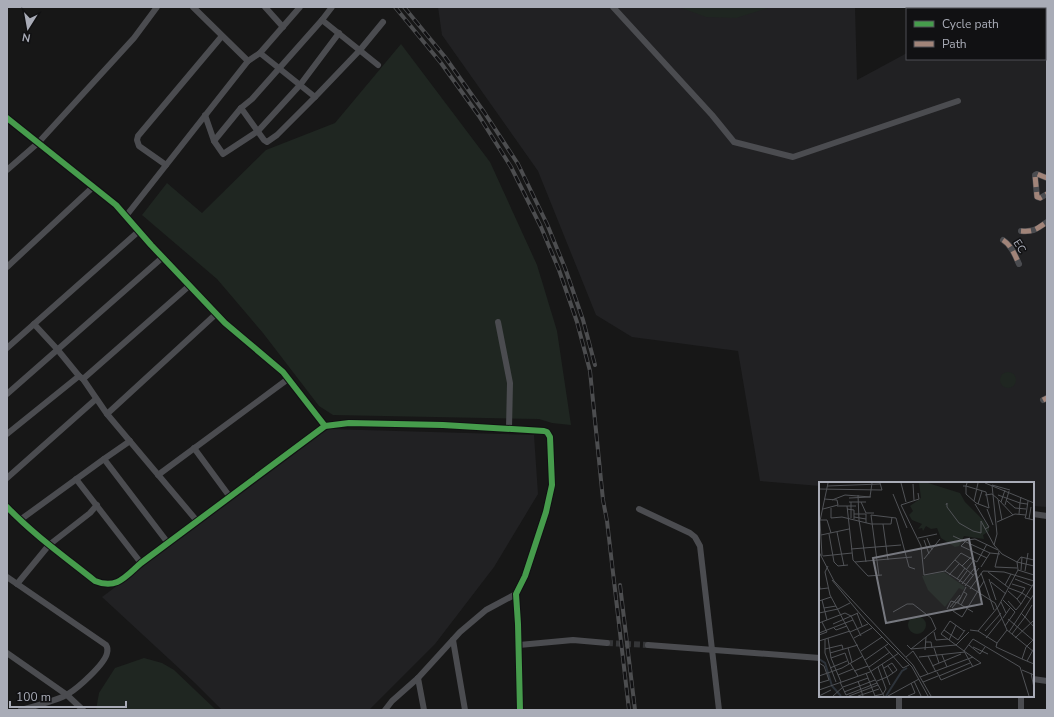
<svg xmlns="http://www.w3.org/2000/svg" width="1054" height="717" viewBox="0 0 1054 717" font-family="'Nunito Sans',sans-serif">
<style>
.built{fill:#212123}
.green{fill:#1f2621}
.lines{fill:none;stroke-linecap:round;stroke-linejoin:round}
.street-tunnel{stroke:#343537;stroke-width:6;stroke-dasharray:6 3;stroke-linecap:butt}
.street{stroke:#4b4c50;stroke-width:6}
.rail-casing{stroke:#4c4d4f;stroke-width:4}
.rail{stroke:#111113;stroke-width:2.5;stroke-dasharray:8;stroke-linecap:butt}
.quiet{stroke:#a18479;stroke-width:5;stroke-dasharray:10 5;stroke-linecap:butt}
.cycleway-casing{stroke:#111113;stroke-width:8}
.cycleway{stroke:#469c4c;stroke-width:6}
.labels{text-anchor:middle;stroke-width:3;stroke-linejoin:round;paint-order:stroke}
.street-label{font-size:11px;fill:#a9acb7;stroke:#111113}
.inset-river{fill:none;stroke:#2d333a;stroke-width:2}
.inset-road{fill:none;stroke:#515357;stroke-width:1}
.view{fill:#76787f;fill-opacity:0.15;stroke:#76787f;stroke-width:2}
.inset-edge{fill:none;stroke:#a9acb7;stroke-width:2}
</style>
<rect width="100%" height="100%" fill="#171717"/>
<!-- built -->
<g class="built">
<polygon points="438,7 855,7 857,80 907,53 907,59 1045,59 1045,9 988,9 992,7 1047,7 1047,507 1033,506 1033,483 820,483 820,486 760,481 738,351 632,337 596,315 538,171 442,35"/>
<polygon points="328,429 534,435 538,494 494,567 435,644 369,710 222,710 195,683 102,597"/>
</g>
<!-- green -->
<g class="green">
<polygon points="679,7 768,7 768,8 736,18 706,17"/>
<polygon points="401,44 490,162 537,265 557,331 571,425 552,423 539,419 333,415 319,406 263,333 217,279 142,215 167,183 202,213 266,150 335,123"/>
<circle cx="1008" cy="380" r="8"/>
<polygon points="144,658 162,663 174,670 216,710 96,710 99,693 115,668"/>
</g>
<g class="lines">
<!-- street-tunnel -->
<polyline class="street-tunnel" points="607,643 648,645"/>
<!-- street -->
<g class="street">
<polyline points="265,7 283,27"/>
<polyline points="332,7 322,20 378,65"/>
<polyline points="613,7 712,115 734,142 793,157 958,101"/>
<polyline points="260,53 300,7"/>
<polyline points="248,61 260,53 315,97 360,50 383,22"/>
<polyline points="241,108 264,140 267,142 277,135 315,97"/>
<polyline points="205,115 214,141 241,108 252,99 322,20"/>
<polyline points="7,118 116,205 151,245 225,323 283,372 325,426"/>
<polyline points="214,141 223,154 258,131 300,85 339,33"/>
<polyline points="166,165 139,146 137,140 138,136 222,36"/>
<polyline points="7,170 38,143 134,38 157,7"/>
<polyline points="1047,178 1037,174 1035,175 1037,197 1040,198 1047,194"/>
<polyline points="126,216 248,61 193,7"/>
<path d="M1021 231C1035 232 1036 229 1047 222"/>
<path d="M1003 240C1011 245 1015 255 1019 264"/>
<polyline points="7,267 93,187"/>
<polyline points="498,322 510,383 509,428"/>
<polyline points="34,324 57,349 79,376 83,379 107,414 197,521"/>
<polyline points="7,348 139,231"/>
<polyline points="83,379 189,286"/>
<polyline points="7,394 163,257"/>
<polyline points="1043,400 1047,398"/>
<polyline points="107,414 216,314"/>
<polyline points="7,434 79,376"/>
<polyline points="194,448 230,497"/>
<polyline points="104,459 168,543"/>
<polyline points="158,475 288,379"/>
<polyline points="7,478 96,399"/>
<polyline points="76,479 141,563"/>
<path d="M7 507C34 535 65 557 95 581 117 590 126 576 141 563L325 426 349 423 443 425 544 431 547 432 550 437 552 485 546 512 525 576 516 594 518 624 520 710"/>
<polyline points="639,509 690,533 695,537 700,546 719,710"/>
<polyline points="1033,514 1047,516"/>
<polyline points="20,520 104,459 130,441"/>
<path d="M7 577 106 645C108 648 108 650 107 653 105 664 78 688 68 694 59 700 32 707 21 710"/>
<polyline points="17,584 49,545 90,513 97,505"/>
<polyline points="453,640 465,710"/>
<polyline points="519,645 573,640 607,643"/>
<polyline points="648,645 820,658"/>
<polyline points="7,653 67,695 83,710"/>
<polyline points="418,678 424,710"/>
<polyline points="1033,679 1047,681"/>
<polyline points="1021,696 1021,710"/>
<polyline points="385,710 392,701 418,678 460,632 486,610 516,594"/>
<polyline points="899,710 899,696"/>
</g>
<defs>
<g id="rail">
<polyline points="395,7 441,63 479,116 511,167 541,227 559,270 577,322 590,371 603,500 607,521 629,710"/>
<polyline points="404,7 445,57 484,112 518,164 547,224 565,268 583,320 595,365"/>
<polyline points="620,585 635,710"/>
</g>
</defs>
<!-- rail casing -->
<use href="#rail" class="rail-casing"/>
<!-- rail -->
<use href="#rail" class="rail"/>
<!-- quiet -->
<g class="quiet">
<polyline points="1047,178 1037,174 1035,175 1037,197 1040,198 1047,194"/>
<path d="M1021 231C1035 232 1036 229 1047 222"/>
<path d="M1003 240C1011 245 1015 255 1019 264"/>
<polyline points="1043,400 1047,398"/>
</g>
<defs>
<g id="cycleway">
<polyline points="7,118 116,205 151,245 225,323 283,372 325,426"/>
<path d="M7 507C34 535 65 557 95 581 117 590 126 576 141 563L325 426 349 423 443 425 544 431 547 432 550 437 552 485 546 512 525 576 516 594 518 624 520 710"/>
</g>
</defs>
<!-- cycleway casing -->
<use href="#cycleway" class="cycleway-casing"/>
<!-- cycleway -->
<use href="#cycleway" class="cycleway"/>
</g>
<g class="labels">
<!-- street labels -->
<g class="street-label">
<text transform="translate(1020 246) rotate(58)" y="4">EC</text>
</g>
</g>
<!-- overview -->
<g transform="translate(819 482)">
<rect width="215" height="215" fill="#171717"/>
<path d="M100 1H109L141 11 146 20 170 44V49L164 53 165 57 145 54 140 64 136 65 122 56 118 46 112 47 107 44 104 49 103 46 99 47 103 42 93 38 90 33 94 29 91 24 102 16ZM125 90 146 105 144 108 140 106 126 125 109 108 103 94ZM89 143a9 9 0 1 1 18 0a9 9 0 1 1-18 0Z" fill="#1f2621"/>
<path class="inset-river" d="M0 177 6 181 13 204 22 214M67 214 83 189 88 186"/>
<path class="inset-road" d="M82 1 87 20M166 1 215 21M94 2 95 18M173 3 178 52 175 63M173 3 191 8M8 4 61 2M144 4H147L167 10 170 26 157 21 147 12V4L148 1M0 7 63 8 61 1M99 11 100 17 82 23 102 64 105 93 126 89 142 71 158 80 168 62M74 12 88 46M39 13 40 38 47 80M166 13 173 12 179 17 183 38M179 13 201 21 200 32M202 15 201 21 208 22M30 16 51 15 53 1M13 18 26 13 52 15M180 18 194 33M155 19 159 1M188 19 196 26 207 27M30 20H47M42 20 47 31H55M182 20 186 8M156 22 170 45 166 47M159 22 163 9M127 23 128 21V25L140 41 154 49 162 51V39L175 63 183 72 198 80 199 88M186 23 190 9M18 24H37M28 24 34 78 49 94 63 93M12 26V36L23 35 52 42H72L73 35M4 27 19 23 18 18 5 17M28 27 35 28V37M168 27 174 43M35 32H47V41M207 33 206 36 215 38M35 35 47 37M32 36V20M210 37 212 25M1 38H8L12 51M178 40 196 32 207 33 209 19M64 42 69 78M18 50 25 84M10 52 15 80 19 84 29 83M2 53 30 47M134 54 171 71M99 56 118 52M108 56 113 68M105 58 110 72M32 67 82 63M180 69 176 85 198 86M0 70 15 99 94 183 112 214M3 74 1 39 9 1M4 74 33 71M168 76 142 64 148 58 156 57 179 68M105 77 121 57M136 78 154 93M215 78 202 75 198 80 215 84M36 80 93 75M9 84 6 90 11 113 65 214M143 84 152 75M162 85 171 71 181 72M147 88 155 78M202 88 203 75M126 89 176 121 188 148 215 170M206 89 209 71M169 90 190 106 203 111 198 117 189 109M162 91 175 128M130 93 140 82M60 94 52 33 77 36 90 85 96 87M138 97 146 86M170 97 177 118M196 97 213 104M13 98 46 138 93 185 109 214M0 100 1 107 9 106M140 100 148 89M172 100 187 112M143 102 157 84M193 102 206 106 203 111 212 117M186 103 192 92M146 104 160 86M147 105 139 121 154 130M151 107 164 89 185 90 215 99M3 118 8 138M184 118 196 130 186 144M0 119 12 115M189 119 197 128 202 122 198 117M182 120 187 131M202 122 215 101M142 123 148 112 145 110M213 123 206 135 215 145M131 125 141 113M5 126 17 124M133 126 142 115M128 127 132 119 139 121M134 129 143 135 165 99M74 130 88 122H94L112 136 117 147 107 155 106 168M0 131 19 127 31 121M38 131 43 144M32 134 42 154M184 136 191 126M189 137 215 159M0 141 26 131 32 134M14 142 39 131M15 146 17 148 28 144M125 148 131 139 145 149M151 148 159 149 179 125 199 88 215 93M159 149 178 161 188 148M166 149 182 131M31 150 49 142M115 150 117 158 129 157M190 150 215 112M0 151 34 138M193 152 206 135 202 131M0 153 8 150 3 140M9 156 12 176 22 200M35 156 53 146M167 156 183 136M196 156 215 138M6 157V171L17 200M130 158 137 143M139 158 125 148 122 152 145 169 154 185M139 158 146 148M214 158 207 165 203 177 215 182M0 159 31 149M106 160H112L113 166M178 161 177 165 203 177M88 163 92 167 107 155M137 163 150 150M150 163 161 172 166 165M66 165 84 186 90 183M154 165 169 172M29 166 33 180M115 166 120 181M6 167 23 163 24 167M92 167 137 163M42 169 63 155M11 171 39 163M123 173 128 185M109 174 117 190M87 175 94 169 109 192M100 175 146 170M12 176 26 171 30 182M46 178 69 162M208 179 215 166M0 181 5 184 10 198 0 201M31 181 39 194M69 184 74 191 68 195 71 203M113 184 142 172M50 185 71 170M11 186 28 179M65 186 73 181 78 188 74 191M203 188 215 193M35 189 49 184M118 190 122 198 162 181 145 169 154 157 201 185 210 214M212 191 215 206M19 193 34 187M0 194 23 186 44 174M120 194 151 181M101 195 154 175M49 196 56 214M39 199 44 214M58 199 68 195 63 182M95 199 102 214M21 200 27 213 58 201M104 200 119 194M0 208 51 190 80 171M25 210 56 198M0 214 12 208M14 214 24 205 49 196 47 191M30 214 59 203M39 214 60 207M55 214 64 212 67 207 59 185M69 214 100 197M89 214 96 211 92 201"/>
<path class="view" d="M150 57 163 122 67 141 54 76Z"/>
<rect width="215" height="215" class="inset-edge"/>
</g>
<!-- border -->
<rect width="1054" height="717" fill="none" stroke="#a9acb7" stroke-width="16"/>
<!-- legend -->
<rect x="906" y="8" width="140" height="52" fill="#111113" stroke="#4e4f55"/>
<rect x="914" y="21" width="20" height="6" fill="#469c4c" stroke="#4e4f55"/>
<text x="942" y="28" font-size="12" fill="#a9acb7">Cycle path</text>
<rect x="914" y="41" width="20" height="6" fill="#a18479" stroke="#4e4f55"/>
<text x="942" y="48" font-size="12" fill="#a9acb7">Path</text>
<!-- north arrow -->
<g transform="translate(28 28) rotate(191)" stroke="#111113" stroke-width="3" paint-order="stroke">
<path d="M0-3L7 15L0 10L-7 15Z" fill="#a9acb7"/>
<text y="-6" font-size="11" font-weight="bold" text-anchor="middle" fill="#a9acb7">N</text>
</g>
<!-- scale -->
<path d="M10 701v6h116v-6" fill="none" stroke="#a9acb7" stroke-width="2"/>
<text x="16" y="701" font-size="12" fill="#a9acb7" stroke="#111113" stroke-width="3" paint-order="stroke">100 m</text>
</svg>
